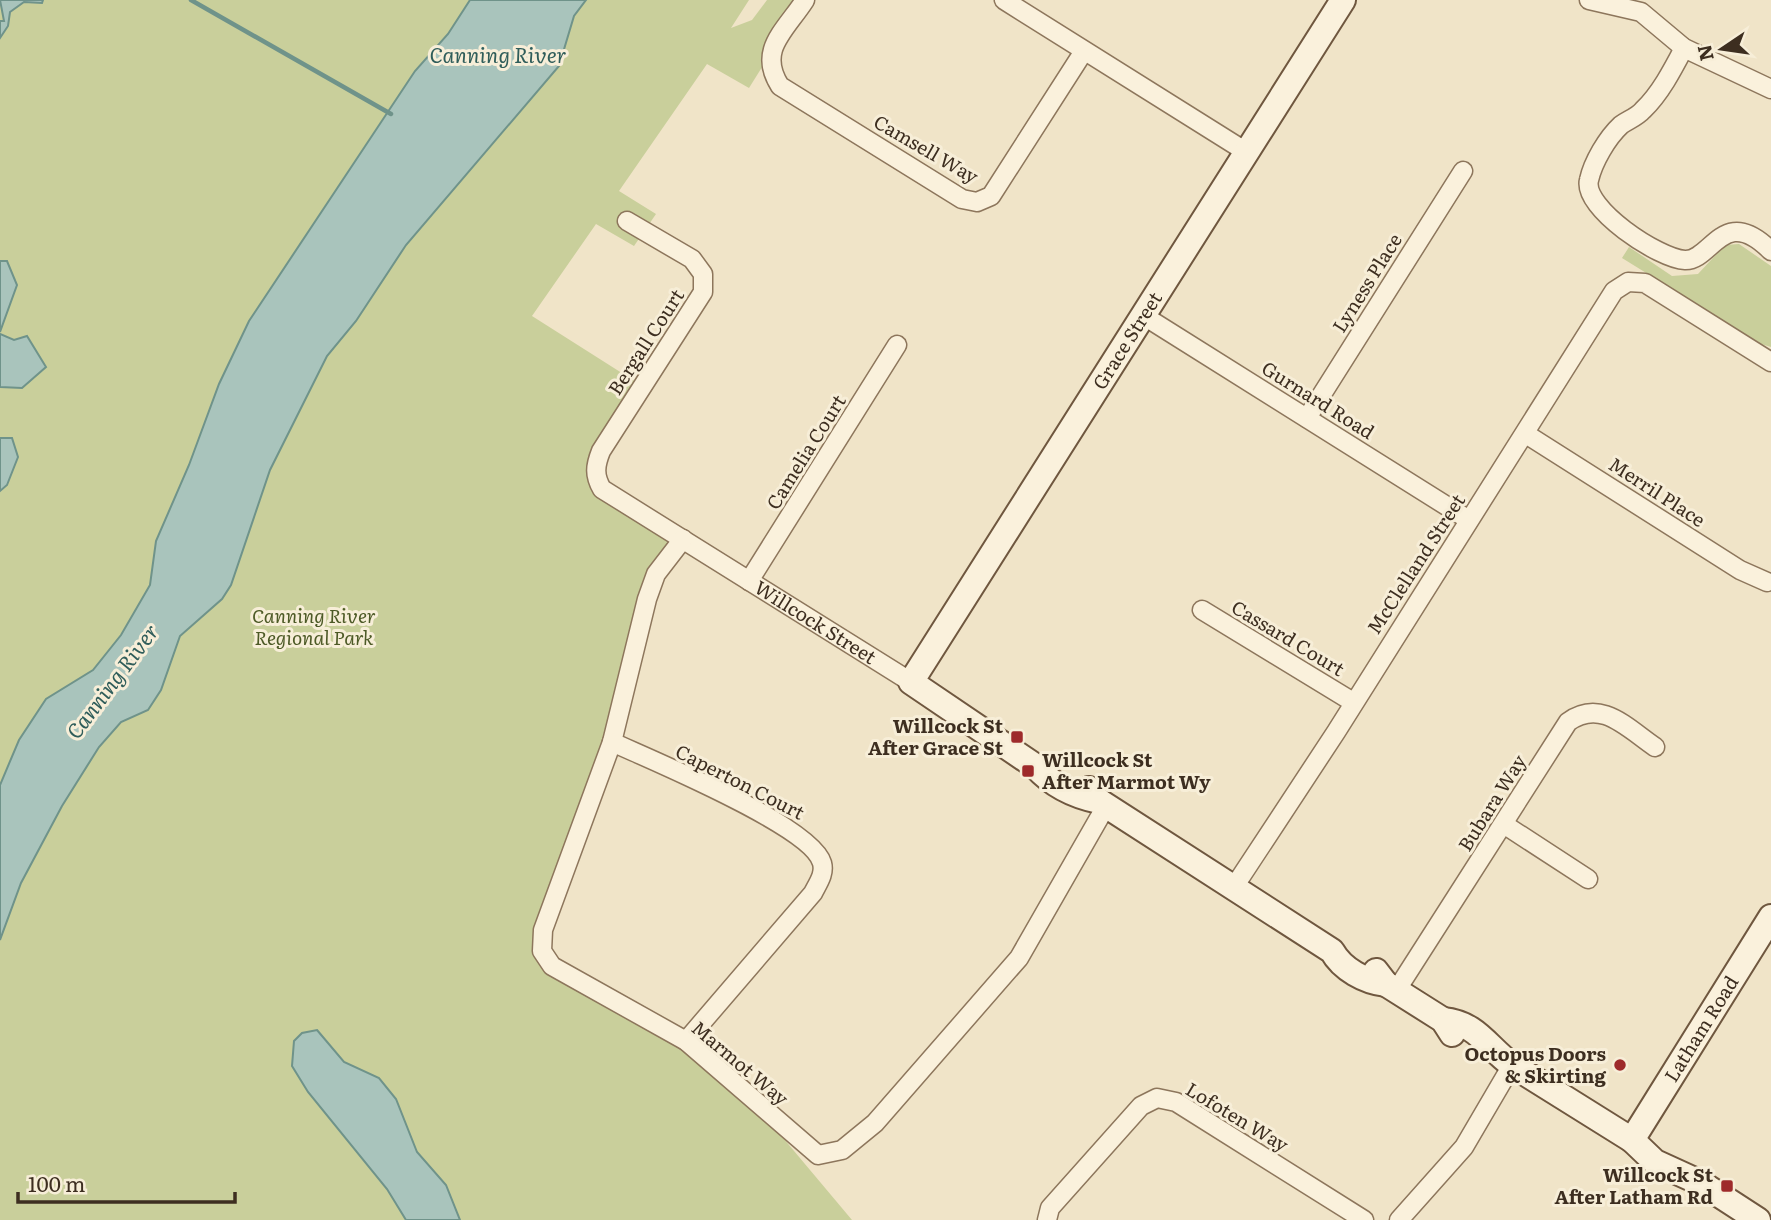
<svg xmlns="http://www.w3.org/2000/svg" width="1771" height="1220" viewBox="0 0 1771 1220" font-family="Literata,serif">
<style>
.green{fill:#c9cf9b}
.water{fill:#a9c4bc;stroke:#6f938a;stroke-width:2}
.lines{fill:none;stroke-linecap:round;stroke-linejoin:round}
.stream{stroke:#6f938a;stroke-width:4.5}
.street-casing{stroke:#8d765c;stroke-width:21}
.secondary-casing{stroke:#6f573f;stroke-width:28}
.street{stroke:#faf1dc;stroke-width:18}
.secondary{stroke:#faf1dc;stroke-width:24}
.poi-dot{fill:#9e2a2b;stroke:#f7eed8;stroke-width:2.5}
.labels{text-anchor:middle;stroke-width:6;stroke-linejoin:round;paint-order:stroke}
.street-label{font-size:19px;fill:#3d2e20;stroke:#f7eed8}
.park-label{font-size:19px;font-style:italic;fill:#4d5a26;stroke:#f7eed8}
.poi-label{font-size:19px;font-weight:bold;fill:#3d2e20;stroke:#f7eed8;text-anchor:end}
.water-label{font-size:21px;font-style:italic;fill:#2f5d5a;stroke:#f7eed8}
</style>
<rect width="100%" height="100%" fill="#f0e4c8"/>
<!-- green -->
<g class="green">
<polygon points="0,0 749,0 731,28 752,20 767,0 804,0 749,88 707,64 619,191 656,214 634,246 596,224 532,316 636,382 592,479 671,532 538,957 656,1027 768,1120 852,1220 0,1220"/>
<polygon points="1739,244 1771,266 1771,347 1761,344 1622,258 1629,247 1672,276 1698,274 1725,245"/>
</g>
<!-- water -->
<g class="water">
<polygon points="0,0 43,0 42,3 24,2 10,12 8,26 0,38 0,21 4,21"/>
<polygon points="470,0 586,0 574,16 559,66 406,245 356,321 327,356 270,470 231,585 222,599 180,636 161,690 148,710 121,722 99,747 62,806 21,883 0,940 0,785 19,740 46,699 93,670 121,635 150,585 156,541 189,465 219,384 249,321 415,71 448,34"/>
<polygon points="0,261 7,261 17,285 0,332"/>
<polygon points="0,334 14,340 27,336 46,367 22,388 0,387"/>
<polygon points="0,438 12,438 18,457 7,485 0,491"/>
<polygon points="317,1030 344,1062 379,1078 396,1099 417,1152 446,1185 460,1220 406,1220 387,1189 308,1092 292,1066 294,1041 302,1033"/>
</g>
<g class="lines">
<!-- stream -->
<polyline class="stream" points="191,0 391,114"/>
<defs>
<g id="street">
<path d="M805 0C785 31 757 50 780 86L962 199 977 202 991 196 1084 51"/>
<polyline points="1004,0 1248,153"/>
<polyline points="1589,0 1641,12 1684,48 1771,89"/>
<path d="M1684 48C1673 69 1660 94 1643 110 1637 117 1628 120 1621 125 1607 138 1593 162 1589 180 1582 208 1659 259 1685 260 1712 261 1723 203 1771 251"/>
<path id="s1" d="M627 221 692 259 703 274V292L601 451C595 466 594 475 602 489L911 682"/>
<polyline points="1144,316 1469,520"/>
<polyline points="1307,418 1463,171"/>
<polyline points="1526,434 1740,570 1767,582"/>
<polyline points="683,539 656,574 647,599 612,742 543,930 542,951 552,966 686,1041 818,1155 842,1150 875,1123 1019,958 1106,806"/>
<polyline points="749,581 897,345"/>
<polyline points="1202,610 1353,702"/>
<path d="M612 742C651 760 812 826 822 863 825 874 818 883 813 893L686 1041"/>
<polyline points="1505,825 1588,879"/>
<polyline points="1234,887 1336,732 1614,291 1628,282 1645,283 1771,362"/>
<path d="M1396 991 1568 722C1601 698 1627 728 1655 747"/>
<polyline points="1047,1220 1050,1208 1141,1106 1157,1098 1176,1102 1364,1220"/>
<polyline points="1399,1220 1464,1147 1512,1065"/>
</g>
<g id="secondary">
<path d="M1089 789 1099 801 1332 951C1342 969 1365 982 1386 984"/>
<path id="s2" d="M1099 801C1074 796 1052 785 1035 766L911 682 1343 0"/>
<polyline points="1376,971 1386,984 1443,1020 1452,1034"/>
<path d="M1443 1020C1477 1023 1487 1047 1512 1065L1632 1140 1655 1162 1701 1183 1758 1220"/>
<path id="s3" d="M1632 1140 1771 917"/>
</g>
</defs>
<!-- street casing -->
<use href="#street" class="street-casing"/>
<!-- secondary casing -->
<use href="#secondary" class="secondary-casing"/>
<!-- street -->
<use href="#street" class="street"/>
<!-- secondary -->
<use href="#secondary" class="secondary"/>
</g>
<!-- markers -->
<g class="poi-dot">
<rect x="1010" y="730" width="14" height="14" rx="3.5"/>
<rect x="1021" y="764" width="14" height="14" rx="3.5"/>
<circle cx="1620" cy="1065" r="7"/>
<rect x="1720" y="1179" width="14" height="14" rx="3.5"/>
</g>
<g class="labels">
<!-- street labels -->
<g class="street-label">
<text transform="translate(926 149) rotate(30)" y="7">Camsell Way</text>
<text transform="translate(1367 283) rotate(-58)" y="7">Lyness Place</text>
<text dy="7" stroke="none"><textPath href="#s2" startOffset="628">Grace Street</textPath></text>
<text transform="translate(646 342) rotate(-57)" y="7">Bergall Court</text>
<text transform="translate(1318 400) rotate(32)" y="7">Gurnard Road</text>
<text transform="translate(806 452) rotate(-58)" y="7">Camelia Court</text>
<text transform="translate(1657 492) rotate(33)" y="7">Merril Place</text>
<text transform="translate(1416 564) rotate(-57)" y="7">McClelland Street</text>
<text dy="7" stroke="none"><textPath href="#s1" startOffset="592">Willcock Street</textPath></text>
<text transform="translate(1288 638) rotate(31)" y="7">Cassard Court</text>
<text transform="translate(740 782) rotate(27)" y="7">Caperton Court</text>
<text transform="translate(1492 803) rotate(-58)" y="7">Bubara Way</text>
<text dy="7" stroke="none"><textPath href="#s3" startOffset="131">Latham Road</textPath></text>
<text transform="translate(740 1063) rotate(40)" y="7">Marmot Way</text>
<text transform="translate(1237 1117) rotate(31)" y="7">Lofoten Way</text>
</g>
<!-- park labels -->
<g class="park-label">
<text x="314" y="623">Canning River<tspan x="314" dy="22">Regional Park</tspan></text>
</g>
<!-- poi labels -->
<g class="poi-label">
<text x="1003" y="733">Willcock St<tspan x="1003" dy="22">After Grace St</tspan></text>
<text x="1042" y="767" text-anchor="start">Willcock St<tspan x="1042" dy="22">After Marmot Wy</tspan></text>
<text x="1606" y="1061">Octopus Doors<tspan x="1606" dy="22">&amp; Skirting</tspan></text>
<text x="1713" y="1182">Willcock St<tspan x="1713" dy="22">After Latham Rd</tspan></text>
</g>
<!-- water labels -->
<g class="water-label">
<text x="498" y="63">Canning River</text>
<text transform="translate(113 682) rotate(-53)" y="7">Canning River</text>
</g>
</g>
<!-- north arrow -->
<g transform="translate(1722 49) rotate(257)" stroke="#f7eed8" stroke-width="5" paint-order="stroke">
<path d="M0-5L12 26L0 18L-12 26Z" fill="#3d2e20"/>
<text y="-10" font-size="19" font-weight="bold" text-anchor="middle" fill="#3d2e20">N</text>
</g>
<!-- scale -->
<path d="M18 1192v10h217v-10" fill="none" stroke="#3d2e20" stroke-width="3.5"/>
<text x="28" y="1192" font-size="21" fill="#3d2e20" stroke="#f7eed8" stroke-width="5" paint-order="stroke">100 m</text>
</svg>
